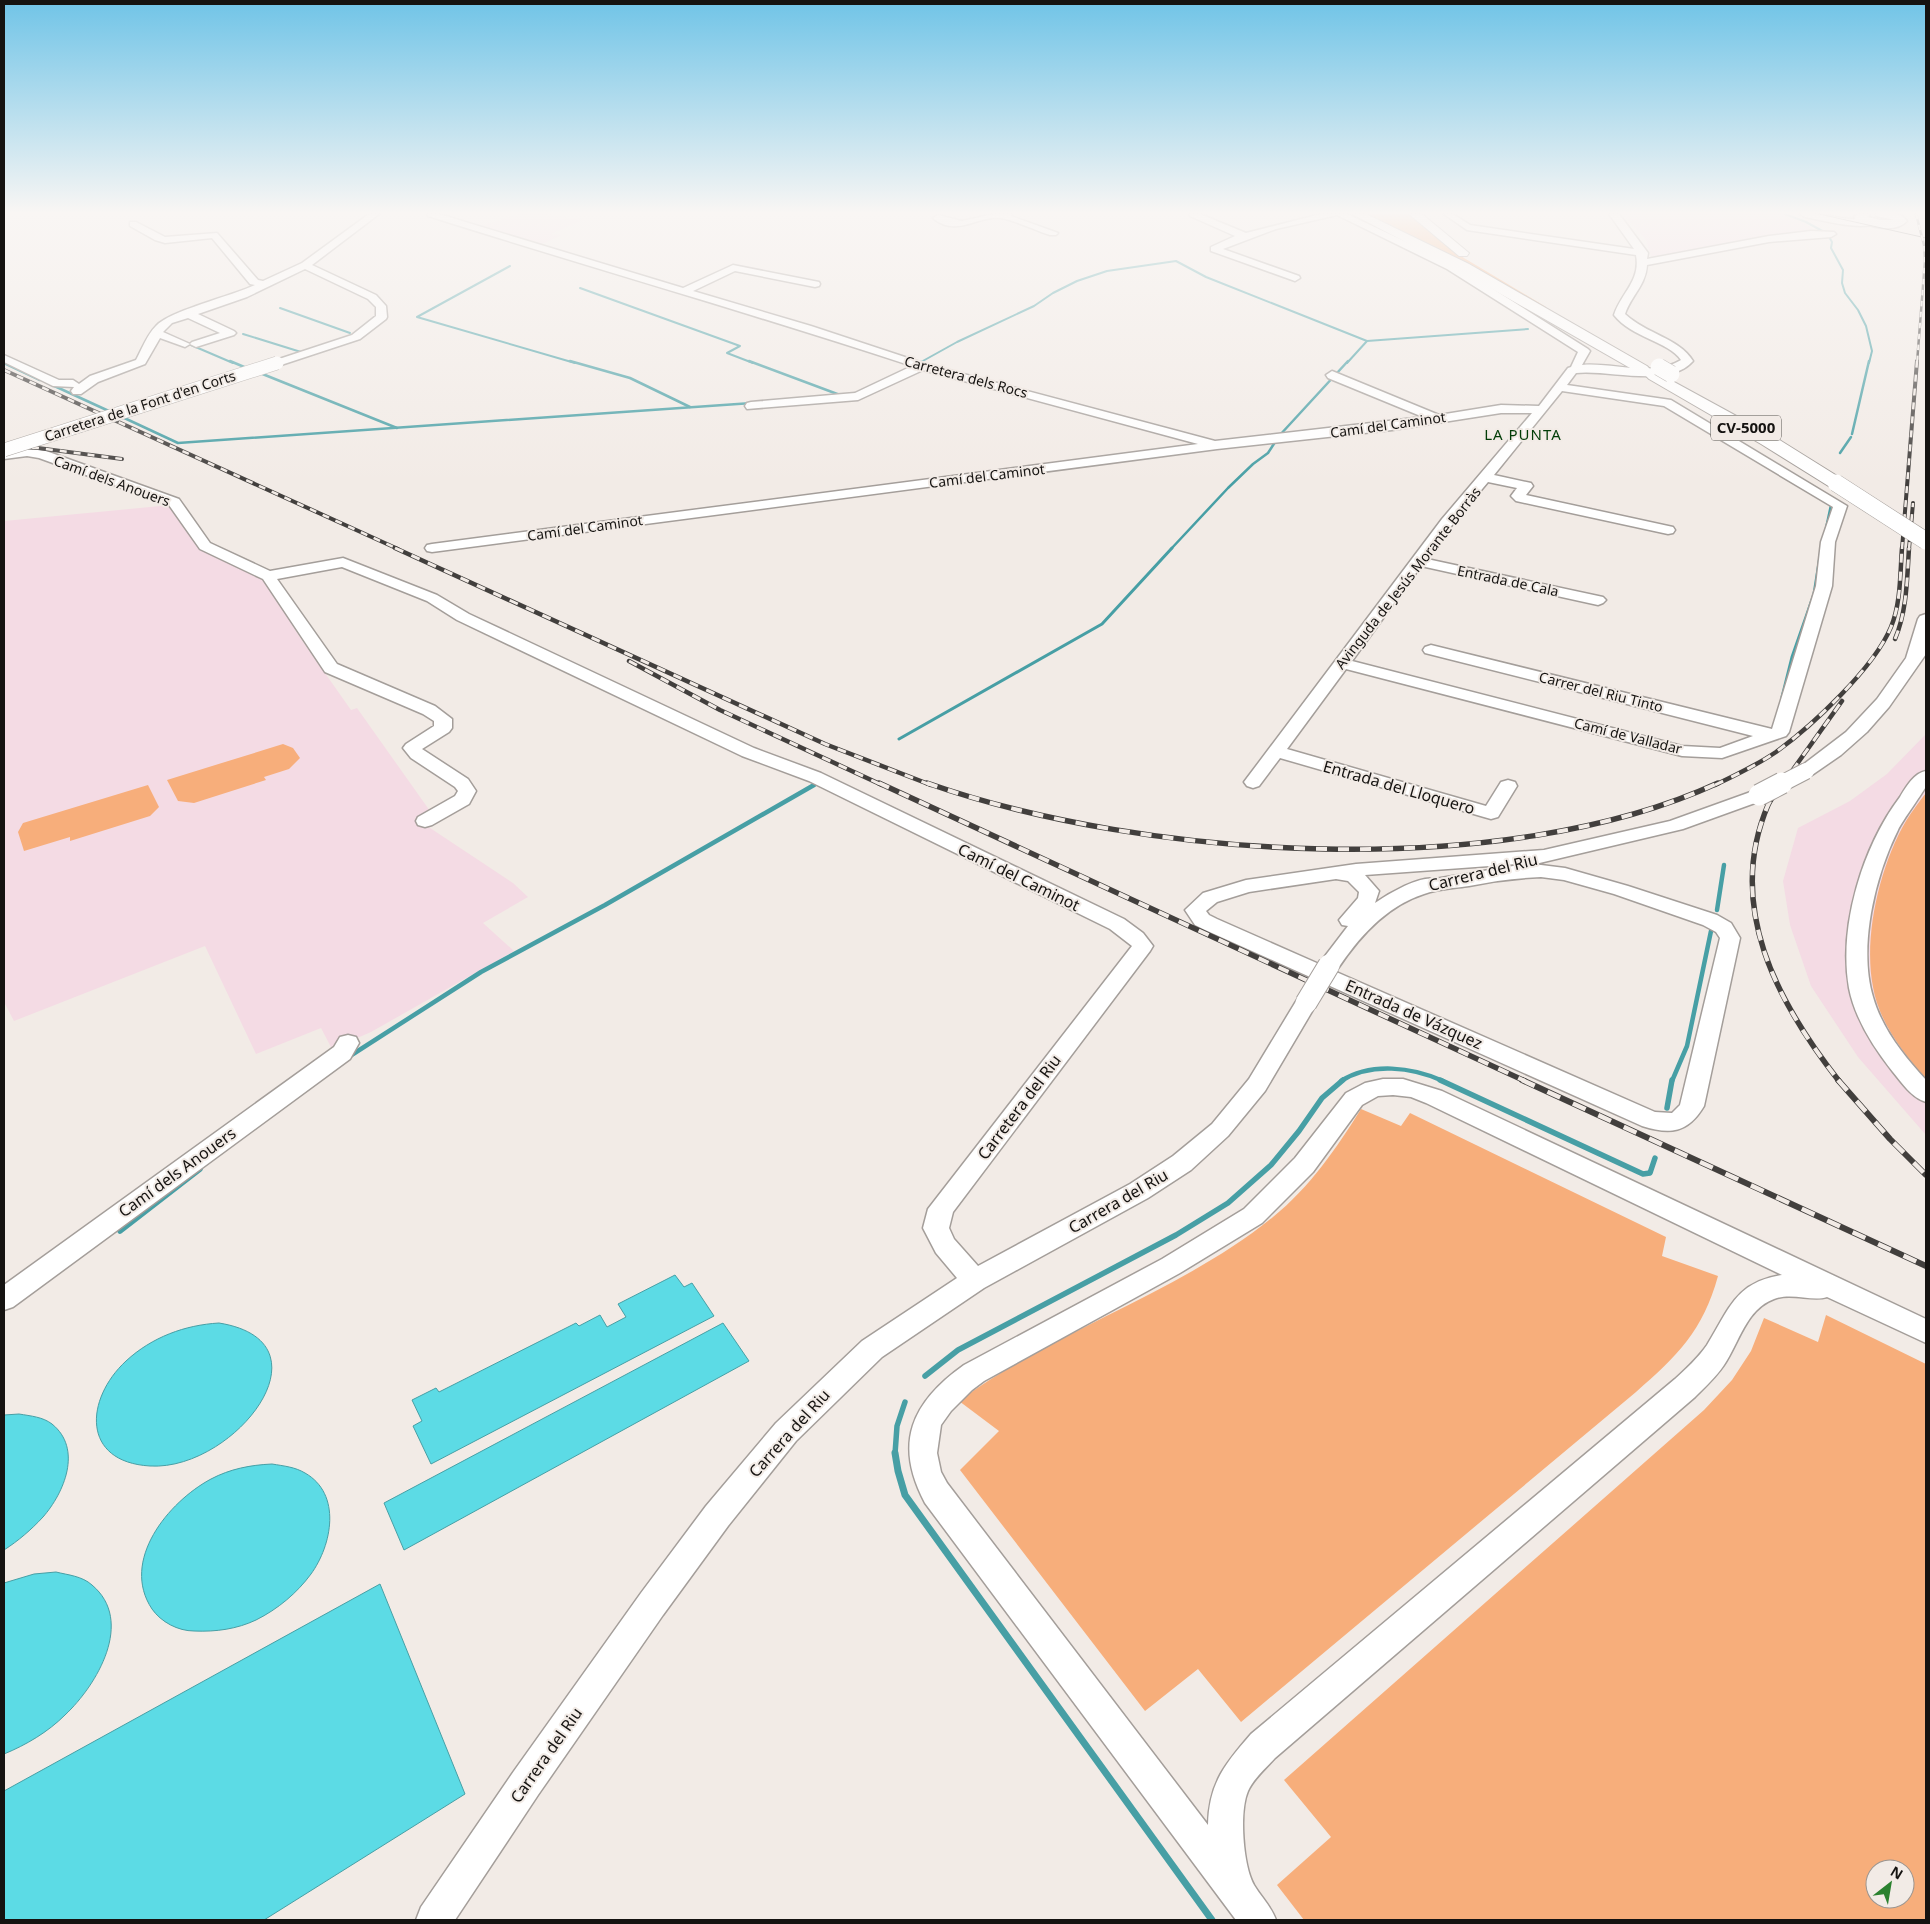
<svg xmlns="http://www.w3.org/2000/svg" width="1930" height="1924" viewBox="0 0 1930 1924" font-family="'Noto Sans',sans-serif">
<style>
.industrial{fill:#f4dbe4}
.green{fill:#f7ae7b;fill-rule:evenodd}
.water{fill:#5cdbe5;stroke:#479fa5}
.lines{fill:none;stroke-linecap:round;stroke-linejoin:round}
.stream-far5{stroke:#479fa5;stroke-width:2}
.stream-far4{stroke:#479fa5;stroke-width:2.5}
.stream-far3{stroke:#479fa5;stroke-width:3}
.stream-far2{stroke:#479fa5;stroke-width:4.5}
.stream-far1{stroke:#479fa5;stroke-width:5.5}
.stream{stroke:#479fa5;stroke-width:7}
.minor-casing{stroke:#a49e9a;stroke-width:3}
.major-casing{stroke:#a49e9a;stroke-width:3}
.highway-casing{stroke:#a49e9a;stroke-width:2}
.minor{fill:#fff;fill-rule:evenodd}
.major{fill:#fff;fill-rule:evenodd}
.highway{fill:#fff;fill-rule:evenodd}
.tram{stroke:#423f3d;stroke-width:1}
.rail-far4-casing{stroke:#423f3d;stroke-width:2.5}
.rail-far3-casing{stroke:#423f3d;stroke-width:4}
.rail-far2-casing{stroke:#423f3d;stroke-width:4.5}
.rail-far1-casing{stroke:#423f3d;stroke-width:5.5}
.rail-casing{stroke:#423f3d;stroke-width:6}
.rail-far4{stroke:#f2ebe6;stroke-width:2;stroke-dasharray:5.5;stroke-linecap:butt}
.rail-far3{stroke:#f2ebe6;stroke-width:2.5;stroke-dasharray:7;stroke-linecap:butt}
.rail-far2{stroke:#f2ebe6;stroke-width:3;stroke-dasharray:9;stroke-linecap:butt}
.rail-far1{stroke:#f2ebe6;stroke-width:4;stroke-dasharray:11;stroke-linecap:butt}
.rail{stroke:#f2ebe6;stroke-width:4.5;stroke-dasharray:14;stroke-linecap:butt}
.minor-bridge-far2-casing{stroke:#a49e9a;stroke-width:14;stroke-linecap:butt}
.minor-bridge-far1-casing{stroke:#a49e9a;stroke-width:18;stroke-linecap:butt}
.minor-bridge-casing{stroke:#a49e9a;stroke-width:23;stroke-linecap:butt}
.highway-bridge-casing{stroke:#a49e9a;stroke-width:18;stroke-linecap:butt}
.minor-bridge-far2{stroke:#fff;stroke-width:13}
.minor-bridge-far1{stroke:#fff;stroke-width:16}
.minor-bridge{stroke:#fff;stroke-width:21}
.highway-bridge{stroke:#fff;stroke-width:17}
.labels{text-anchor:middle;stroke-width:4;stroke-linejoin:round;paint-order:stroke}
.far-street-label{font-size:14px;fill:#151311;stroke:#f2ebe6}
.shield{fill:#f2ebe6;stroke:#575451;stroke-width:1}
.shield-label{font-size:15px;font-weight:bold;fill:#151311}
.far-neighbourhood-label{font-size:15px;letter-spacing:1px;fill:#013d07;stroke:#f2ebe6}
.street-label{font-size:16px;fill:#151311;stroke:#f2ebe6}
</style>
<rect width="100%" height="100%" fill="#f2ebe6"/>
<!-- industrial -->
<g class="industrial">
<polygon points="519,214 546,214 583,220 551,234 562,235 542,244 534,244 478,227"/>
<polygon points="1623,214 1784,214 1796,217 1813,229 1652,259 1646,240"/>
<polygon points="171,505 197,546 261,575 301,639 351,710 357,708 430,811 415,818 513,883 528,897 483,923 514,951 371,1032 332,1049 321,1028 256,1054 205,946 14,1021 4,1002 4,521"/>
<polygon points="1926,734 1926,1135 1858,1057 1811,986 1790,925 1783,881 1798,828 1850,801 1887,774"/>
</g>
<!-- green -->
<g class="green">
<polygon points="1361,214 1409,214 1464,258 1546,307 1543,307"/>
<polygon points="283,744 293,748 300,758 289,769 264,777 266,780 194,803 178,801 167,780"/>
<polygon points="148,785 159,807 150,816 70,841 70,837 24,851 18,832 23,823"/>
<path d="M1926 793V1079C1903 1053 1879 1022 1873 987 1863 937 1880 865 1906 821 1912 811 1919 802 1926 793Z"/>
<path d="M1361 1109 1401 1126 1410 1113 1666 1237 1662 1256 1718 1276C1703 1331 1677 1356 1636 1392L1241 1722 1198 1669 1145 1711 960 1470 999 1431 959 1401C1056 1329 1178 1294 1273 1217 1310 1187 1336 1149 1361 1109Z"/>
<path d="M1826 1315 1926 1364V1920H1304L1277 1885 1331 1837 1284 1780 1704 1410 1732 1380 1751 1351 1764 1318 1818 1342ZM1875 1869H1905V1899H1875Z"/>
</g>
<!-- water -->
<g class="water">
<polygon points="675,1275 684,1287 692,1283 714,1316 431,1464 413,1426 422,1421 412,1400 436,1388 439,1392 576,1323 579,1326 600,1315 607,1327 626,1317 618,1304"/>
<path d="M219 1323C336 1342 234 1471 150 1466 81 1462 85 1399 126 1361 152 1337 185 1325 219 1323Z"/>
<polygon points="723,1323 749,1361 404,1550 384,1503"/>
<path d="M19 1414C31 1416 43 1417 52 1424 83 1449 64 1493 43 1517 31 1530 18 1541 4 1550V1415Z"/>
<path d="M272 1464C284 1466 295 1467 305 1473 342 1494 332 1545 311 1574 297 1593 278 1609 256 1620 237 1629 216 1632 194 1631 178 1631 161 1622 152 1609 120 1561 168 1502 211 1479 230 1469 250 1465 272 1464Z"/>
<path d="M56 1572C68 1575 82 1576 92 1585 135 1621 97 1685 65 1715 48 1732 26 1745 4 1754V1583L34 1574Z"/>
<polygon points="380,1584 465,1794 264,1920 4,1920 4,1791"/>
</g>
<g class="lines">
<!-- stream-far5 -->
<g class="stream-far5">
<polyline points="1785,214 1806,222 1826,233"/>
<polyline points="1828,235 1832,242 1831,248 1843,270 1842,283 1845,293 1858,310 1866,326 1872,351 1869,363"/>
<polyline points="510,266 417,317 575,363"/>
<polyline points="580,288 740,346 727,353 753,363"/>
<polyline points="280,308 350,333"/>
<polyline points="243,334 301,352"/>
<polyline points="184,342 233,363"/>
<polyline points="921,362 957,342 1034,306 1053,293 1077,281 1107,271 1176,261 1206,277 1367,341 1528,329"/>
<polyline points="1347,363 1367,341"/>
</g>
<!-- stream-far4 -->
<g class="stream-far4">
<polyline points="230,361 249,369"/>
<polyline points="570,361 630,378 690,407"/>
<polyline points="749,361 840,395"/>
<polyline points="4,363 40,380"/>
<polyline points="260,373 397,428"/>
<polyline points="50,384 111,412"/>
<polyline points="120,416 178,443 752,403"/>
<polyline points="1852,434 1869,361"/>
<polyline points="1840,453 1851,437"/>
<polyline points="1825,533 1831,505 1828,503"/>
<polyline points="1171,549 1228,488 1253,464 1268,453 1279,436 1348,361"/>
</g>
<!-- stream-far3 -->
<g class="stream-far3">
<polyline points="1782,697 1792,657 1814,594 1821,550"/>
<polyline points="899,739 1102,624 1172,548"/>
</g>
<!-- stream-far2 -->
<g class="stream-far2">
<polyline points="1717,910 1724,865"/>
<polyline points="350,1056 481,972 605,905 814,785"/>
<path d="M1341 1081C1371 1062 1412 1067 1443 1081"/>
<polyline points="1672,1081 1687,1046 1711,931"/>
</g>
<!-- stream-far1 -->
<g class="stream-far1">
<polyline points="1440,1080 1643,1174 1650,1173 1655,1158"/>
<polyline points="1667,1108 1672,1080"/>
<polyline points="120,1231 200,1169"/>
<polyline points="925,1376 958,1350 1176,1235 1228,1203 1271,1165 1299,1131 1322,1098 1343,1080"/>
<polyline points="895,1454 897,1426 905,1402"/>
</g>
<!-- stream -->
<polyline class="stream" points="895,1453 898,1471 905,1495 1212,1920"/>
<defs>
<g id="minor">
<path d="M369 214H379L312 265 376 295 386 306 387 317 386 319 360 339 281 365H273L271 363 273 361 352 335 376 316V307L368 299 305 269 247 297 198 314 234 331 236 333 234 335 196 347 190 344 185 347 160 338 145 364 98 382 81 394H73L71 391 74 387 53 386 4 362V355L59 380H73L79 384 90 376 136 360C142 349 147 335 156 326 169 311 232 296 255 285L250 284 212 238 165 243 155 240 130 226V222H136L165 237 217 233 258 280 263 281 302 263ZM188 318 220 333 192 342 190 344 163 332 172 323Z"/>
<path d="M427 214H439L683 288 733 265 819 282 820 284 819 286 815 287 735 271 693 291 811 326 926 364 1215 441 1423 417 1328 378 1326 375 1332 371 1439 415 1501 405 1539 406 1568 368 1571 367 1578 352 1447 269 1337 215 1276 229 1223 249 1299 276 1300 278 1295 281 1211 251V247L1235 236 1190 216 1189 214H1200L1246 233 1321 214H1347L1455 265 1588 349 1590 351 1582 365C1614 362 1651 378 1681 360 1668 341 1632 338 1614 315 1621 293 1641 281 1636 255L1467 230 1444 214H1453L1470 225 1634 249 1609 214H1619L1648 253 1647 259 1769 236 1811 231 1834 232 1836 234 1831 237 1769 242 1647 265C1646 285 1631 296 1625 314 1646 334 1679 338 1693 361 1669 389 1608 369 1576 373L1567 385 1671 400 1847 506 1835 542 1832 586 1789 732 1786 736 1722 758 1682 756 1346 669 1287 749 1486 806 1501 782 1508 780 1515 782 1517 786 1498 817 1491 819 1484 817 1280 758 1259 786 1253 788 1247 786 1244 782 1247 778 1442 519 1532 413H1501L1392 430 1217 449 432 552 427 551 425 548 427 545 432 544 1198 444 923 370 858 400 747 409 745 406 747 403 751 402 855 393 912 366C751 313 589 267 428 216ZM1562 391 1664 406 1833 507 1821 542 1816 586 1772 729 1431 645 1425 647 1423 650 1425 653 1753 736 1720 748 1682 746 1352 661 1421 566 1598 605 1603 603 1606 600 1603 597 1427 559 1452 525 1488 482 1517 488 1511 496 1516 501 1668 534 1673 533 1675 530 1673 527 1526 495 1533 486 1531 483 1494 475Z"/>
<path d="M994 214H1011V216L1058 233 1056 235H1050C1034 230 1017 221 1001 218 978 215 956 238 933 218L938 215 962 221Z"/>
<path d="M1800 214C1818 212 1834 218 1851 219 1859 220 1871 217 1878 222 1865 232 1821 220 1805 217Z"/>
<polygon points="27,448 46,451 179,499 210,543 270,571 343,558 437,595 469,614 754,748 821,773 1124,919 1143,933 1153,946 1150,951 953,1212 949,1228 954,1239 978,1266 1130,1184 1173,1156 1212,1124 1249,1079 1298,998 1306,996 1314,998 1317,1003 1265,1091 1228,1136 1191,1170 1148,1198 984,1288 882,1357 796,1441 728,1526 663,1615 538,1795 455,1920 416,1920 421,1907 514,1771 641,1593 706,1506 776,1423 862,1341 957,1278 936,1253 923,1228 928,1209 1132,946 1110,929 809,781 742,756 457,620 427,601 342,567 277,579 337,664 435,706 452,719 452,728 449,732 422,749 468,779 476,791 469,804 432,825 425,827 418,825 416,821 418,817 455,796 458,791 455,787 411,758 403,748 406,744 434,726 434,721 423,714 325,672 263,579 200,549 169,505 39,458 27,456 4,459 4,451"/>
<polygon points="1926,614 1926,654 1889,707 1867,732 1841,755 1812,775 1806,776 1800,775 1797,771 1800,767 1846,732 1877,699 1906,658 1918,619 1920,616"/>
<path d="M1926 771C1926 775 1927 781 1926 786 1925 790 1902 821 1898 830 1875 876 1858 947 1873 997 1882 1029 1904 1056 1926 1080V1102C1912 1098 1902 1083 1893 1072 1874 1048 1855 1019 1849 988 1838 926 1863 846 1900 797 1906 787 1914 773 1926 771Z"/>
<path d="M1759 789 1766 791 1768 795 1766 799 1683 829 1531 865 1517 864 1365 875 1379 891 1375 903C1388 894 1420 875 1435 879L1513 866 1541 865 1565 868 1628 886 1717 915 1731 923 1740 938 1704 1106C1688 1133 1670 1135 1642 1126L1203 929 1195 925 1185 910 1203 893 1246 880 1356 864 1544 850 1670 821ZM1541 877 1564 880 1614 894 1703 925 1716 932 1720 938 1680 1105 1672 1113 1655 1112 1334 971 1337 970C1358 938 1386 906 1424 894 1438 889 1455 888 1469 886 1493 881 1517 878 1541 877ZM1336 879 1348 881 1359 892 1358 898 1339 920 1342 925 1348 926 1319 964 1217 919 1209 915 1206 911 1217 902 1249 892Z"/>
<polygon points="348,1035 356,1037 359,1043 350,1059 13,1307 4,1310 4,1285 334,1047 340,1037"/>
<path d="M1383 1079H1403L1442 1091 1926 1319V1343L1827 1297C1812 1302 1792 1292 1774 1299 1746 1309 1739 1343 1724 1365 1716 1377 1705 1387 1695 1397L1275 1758C1266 1768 1254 1778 1248 1791 1239 1812 1243 1865 1254 1885 1261 1897 1271 1906 1276 1920H1236L925 1503C893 1443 912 1402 964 1365L1162 1259 1244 1209 1295 1158 1346 1093 1365 1083ZM1393 1095 1411 1097 1426 1103 1782 1275C1735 1282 1729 1310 1707 1345 1698 1358 1686 1369 1675 1379L1251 1734C1225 1764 1209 1783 1208 1825L947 1483 941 1472 937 1453 941 1425 951 1411 972 1390 984 1381 1180 1273 1262 1223 1313 1172 1362 1105 1378 1096Z"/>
</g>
<path id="major" d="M1858 214H1870L1868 217 1880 220H1894L1877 216 1875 214C1887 213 1900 211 1907 221 1895 234 1869 227 1856 219L1854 217Z"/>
<g id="highway">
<polygon points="1352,214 1366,214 1469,264 1647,366 1650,369 1647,372 1637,372 1459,270"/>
<polygon points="1409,214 1422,214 1469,253 1467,256 1459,256"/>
<polygon points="1654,371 1773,436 1842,479 1845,483 1842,487 1836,488 1830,487 1761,444 1649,379 1646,376 1649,373"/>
</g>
</defs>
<!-- minor casing -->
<use href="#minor" class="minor-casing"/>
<!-- major casing -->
<use href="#major" class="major-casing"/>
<!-- highway casing -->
<use href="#highway" class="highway-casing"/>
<!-- minor -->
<use href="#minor" class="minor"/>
<!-- major -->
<use href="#major" class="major"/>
<!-- highway -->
<use href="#highway" class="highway"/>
<!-- tram -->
<polyline class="tram" points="1819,214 1926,238"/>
<defs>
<polyline id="rail-far4" points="1916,214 1924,245 1925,260 1917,363"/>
<g id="rail-far3">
<polyline points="4,370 398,549"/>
<polyline points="4,446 38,448 122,459"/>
<polyline points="1902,549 1917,361"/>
<polyline points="1909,549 1913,503"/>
</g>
<g id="rail-far2">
<polyline points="395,548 825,744 931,785"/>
<path d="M1895 639C1907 611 1907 579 1909 548"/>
<polyline points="629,661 720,710 882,785"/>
<path d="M1715 785C1736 775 1757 765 1776 752 1812 726 1874 668 1891 627 1901 603 1900 574 1902 548"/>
<polyline points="1782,785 1842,701"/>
</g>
<g id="rail-far1">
<polyline points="879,783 1525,1081"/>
<path d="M927 783C1147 860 1503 882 1718 783"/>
<path d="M1783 783C1778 790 1771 798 1768 805 1725 906 1777 1002 1839 1081"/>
</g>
<g id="rail">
<polyline points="1522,1080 1926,1266"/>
<polyline points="1838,1080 1890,1139 1926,1175"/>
</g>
</defs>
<!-- rail-far4 casing -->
<use href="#rail-far4" class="rail-far4-casing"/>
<!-- rail-far3 casing -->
<use href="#rail-far3" class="rail-far3-casing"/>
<!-- rail-far2 casing -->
<use href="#rail-far2" class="rail-far2-casing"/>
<!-- rail-far1 casing -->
<use href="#rail-far1" class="rail-far1-casing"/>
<!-- rail casing -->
<use href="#rail" class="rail-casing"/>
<!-- rail-far4 -->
<use href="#rail-far4" class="rail-far4"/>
<!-- rail-far3 -->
<use href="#rail-far3" class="rail-far3"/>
<!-- rail-far2 -->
<use href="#rail-far2" class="rail-far2"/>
<!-- rail-far1 -->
<use href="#rail-far1" class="rail-far1"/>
<!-- rail -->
<use href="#rail" class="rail"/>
<defs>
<polyline id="minor-bridge-far2" points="4,450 277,363"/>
<polyline id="minor-bridge-far1" points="1779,785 1806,771"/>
<g id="minor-bridge">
<polyline points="1759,795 1782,783"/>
<polyline points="1306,1003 1329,965"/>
</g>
<g id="highway-bridge">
<polyline points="1659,367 1671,374"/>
<polyline points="1836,483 1926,541"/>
</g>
</defs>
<!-- minor-bridge-far2 casing -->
<use href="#minor-bridge-far2" class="minor-bridge-far2-casing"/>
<!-- minor-bridge-far1 casing -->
<use href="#minor-bridge-far1" class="minor-bridge-far1-casing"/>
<!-- minor-bridge casing -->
<use href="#minor-bridge" class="minor-bridge-casing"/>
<!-- highway-bridge casing -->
<use href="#highway-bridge" class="highway-bridge-casing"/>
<!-- minor-bridge-far2 -->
<use href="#minor-bridge-far2" class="minor-bridge-far2"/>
<!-- minor-bridge-far1 -->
<use href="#minor-bridge-far1" class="minor-bridge-far1"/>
<!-- minor-bridge -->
<use href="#minor-bridge" class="minor-bridge"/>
<!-- highway-bridge -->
<use href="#highway-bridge" class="highway-bridge"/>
</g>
<!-- sky -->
<linearGradient id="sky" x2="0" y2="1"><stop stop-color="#70c4e7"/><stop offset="0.44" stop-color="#f9f6f4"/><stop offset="1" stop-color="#f9f6f4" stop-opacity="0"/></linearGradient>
<rect width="1930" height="483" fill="url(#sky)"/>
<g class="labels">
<!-- far-street labels -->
<g class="far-street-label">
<text transform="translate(966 377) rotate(15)" y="5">Carretera dels Rocs</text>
<text transform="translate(140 406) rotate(-18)" y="5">Carretera de la Font d'en Corts</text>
<text transform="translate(1388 425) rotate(-8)" y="5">Camí del Caminot</text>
<text transform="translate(987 476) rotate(-7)" y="5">Camí del Caminot</text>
<text transform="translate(112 481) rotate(20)" y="5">Camí dels Anouers</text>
<text transform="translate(585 528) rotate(-8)" y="5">Camí del Caminot</text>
<text transform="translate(1408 578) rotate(-52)" y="5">Avinguda de Jesús Morante Borràs</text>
<text transform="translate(1508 581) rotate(12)" y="5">Entrada de Cala</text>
<text transform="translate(1601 692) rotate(14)" y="5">Carrer del Riu Tinto</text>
<text transform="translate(1628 736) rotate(14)" y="5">Camí de Valladar</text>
</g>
<!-- shield labels -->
<rect class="shield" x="1711" y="415.5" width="70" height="25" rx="4"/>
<g class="shield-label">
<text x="1746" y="433">CV-5000</text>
</g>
<!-- far-neighbourhood labels -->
<g class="far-neighbourhood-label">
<text x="1523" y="440">LA PUNTA</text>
</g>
<!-- street labels -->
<g class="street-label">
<text transform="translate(1399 787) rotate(16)" y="6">Entrada del Lloquero</text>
<text transform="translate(1483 872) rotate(-14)" y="6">Carrera del Riu</text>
<text transform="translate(1019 877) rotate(26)" y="6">Camí del Caminot</text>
<text transform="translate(1414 1014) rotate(24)" y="6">Entrada de Vázquez</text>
<text transform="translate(1019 1107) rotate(-53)" y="6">Carretera del Riu</text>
<text transform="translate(177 1172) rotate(-36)" y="6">Camí dels Anouers</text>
<text transform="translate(1118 1201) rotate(-30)" y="6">Carrera del Riu</text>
<text transform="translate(789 1433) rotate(-48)" y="6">Carrera del Riu</text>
<text transform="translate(546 1755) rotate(-55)" y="6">Carrera del Riu</text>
</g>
</g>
<!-- border -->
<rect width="1930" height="1924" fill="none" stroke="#151311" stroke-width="10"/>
<!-- north arrow -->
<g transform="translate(1890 1884) rotate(31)"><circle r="24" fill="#f2ebe6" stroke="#9a9591"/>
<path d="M0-4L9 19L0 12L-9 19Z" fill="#2b812f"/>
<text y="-8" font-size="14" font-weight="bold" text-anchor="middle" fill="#151311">N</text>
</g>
</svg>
